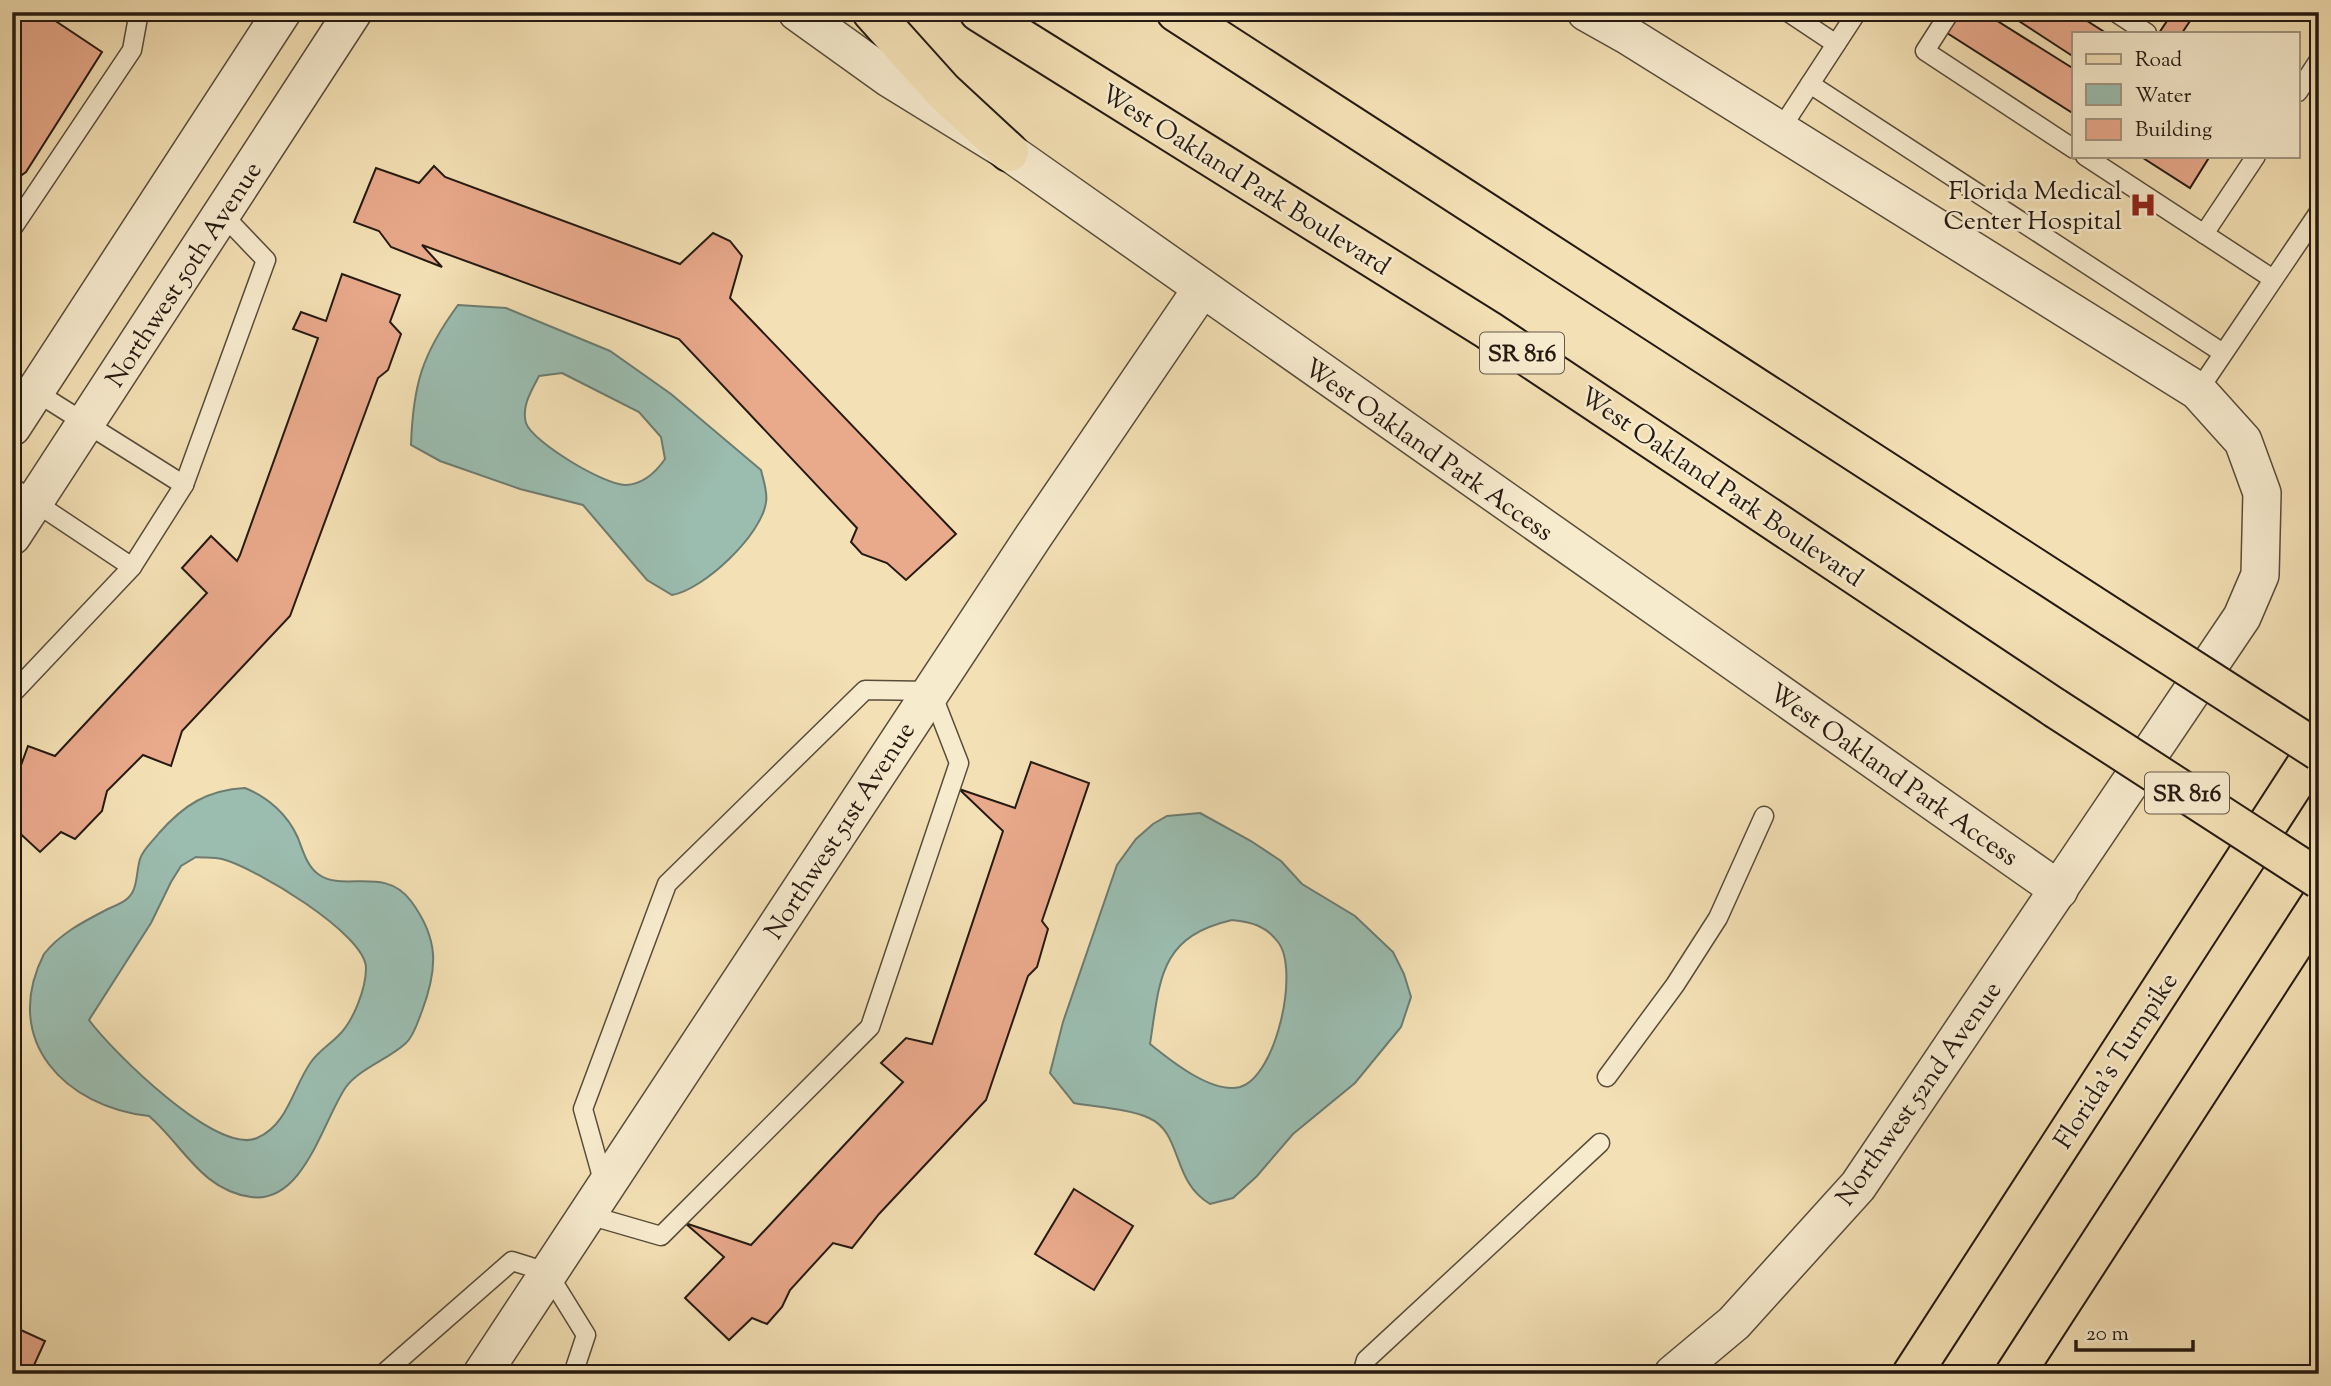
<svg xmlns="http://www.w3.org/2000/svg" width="2331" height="1386" viewBox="0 0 2331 1386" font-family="'Sorts Mill Goudy',serif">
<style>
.water{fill:#9bbdb0;stroke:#6c7c71;stroke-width:2;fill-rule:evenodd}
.building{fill:#e9a98b;stroke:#251a12;stroke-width:2}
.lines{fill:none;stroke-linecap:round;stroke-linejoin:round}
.lane-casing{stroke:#584c3a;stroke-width:21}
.street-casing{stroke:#584c3a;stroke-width:40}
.primary-casing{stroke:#251a12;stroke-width:42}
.highway-casing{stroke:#251a12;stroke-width:42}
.lane{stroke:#f7ebce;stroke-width:18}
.street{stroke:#f7ebce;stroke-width:37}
.primary{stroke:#f3e0b4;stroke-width:38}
.highway{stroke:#f3e0b4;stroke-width:38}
.primary-bridge-casing{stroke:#251a12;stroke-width:42;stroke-linecap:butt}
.primary-bridge{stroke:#f3e0b4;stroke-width:38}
.labels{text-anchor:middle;stroke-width:5;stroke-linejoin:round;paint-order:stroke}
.shield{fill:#f7ebce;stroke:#64594a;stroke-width:2}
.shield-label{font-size:24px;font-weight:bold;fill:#251a12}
.street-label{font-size:26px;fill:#251a12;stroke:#f7ebce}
.poi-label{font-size:26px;fill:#251a12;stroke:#f7ebce;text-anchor:end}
</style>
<rect width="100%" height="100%" fill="#f3e0b4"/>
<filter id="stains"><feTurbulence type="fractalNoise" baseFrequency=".00286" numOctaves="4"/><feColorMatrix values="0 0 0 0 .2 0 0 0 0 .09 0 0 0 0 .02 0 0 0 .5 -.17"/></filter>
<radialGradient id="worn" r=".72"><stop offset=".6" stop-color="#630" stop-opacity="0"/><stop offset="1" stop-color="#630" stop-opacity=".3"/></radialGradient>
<!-- water -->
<g class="water">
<path d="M458 305 506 308 610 351 671 394 761 470C763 479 768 493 766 502 762 535 703 590 672 595L647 580 583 505 520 489 440 461 411 445C413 385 422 354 458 305ZM562 373 639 412 661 437 665 459C656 472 644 484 626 485 606 486 532 442 526 423 521 406 532 390 539 376Z"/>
<path d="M245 788C268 797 288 815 298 838 303 851 307 866 318 874 343 893 384 865 411 901 439 939 438 968 422 1011 418 1021 414 1036 406 1043 389 1059 359 1069 346 1087 323 1120 304 1204 251 1197 201 1190 183 1145 149 1116 66 1107 0 1041 44 954 60 934 81 923 104 911 111 907 122 904 128 898 138 889 136 872 140 859 143 849 153 841 159 833 184 805 207 790 245 788ZM196 857C204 858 214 857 222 859 254 867 366 934 366 968 366 989 353 1022 338 1036 329 1045 319 1051 311 1062 293 1087 288 1125 257 1138 217 1156 111 1050 89 1020L151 923 171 882 181 866Z"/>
<path d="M1200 813 1251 841 1281 861 1302 884 1355 916 1393 952 1404 974 1411 997 1401 1027 1355 1083 1293 1134 1257 1176 1233 1198 1210 1204C1171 1181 1183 1133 1149 1118 1131 1109 1095 1107 1074 1103L1050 1073 1063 1022 1117 865 1136 839 1153 824 1167 816ZM1232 920C1252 922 1266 926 1278 942 1300 970 1276 1077 1240 1087 1212 1094 1171 1061 1150 1044 1160 979 1159 937 1232 920Z"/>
</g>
<!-- building -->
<g class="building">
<polygon points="12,12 42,12 102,52 26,172 12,182"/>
<polygon points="1960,12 1983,12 2074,69 2074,114 1947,33"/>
<polygon points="2005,12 2073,12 2106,33 2074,33 2074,57"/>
<polygon points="2173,12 2196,12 2182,33 2159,33"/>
<polygon points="2140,156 2210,156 2190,188"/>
<polygon points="434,166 445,177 680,264 713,233 730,241 742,256 730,298 956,534 906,580 887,563 862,554 851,542 857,528 679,339 422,245 442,267 391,247 379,231 354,222 376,168 419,183"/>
<polygon points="342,274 400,295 390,322 401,334 388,370 378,378 290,616 182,731 171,766 143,755 107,791 102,811 75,839 61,832 40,852 12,826 12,790 28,746 55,756 207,593 182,568 211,536 237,561 240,555 318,338 293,329 301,312 326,321"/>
<polygon points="1031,762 1089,783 1042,921 1048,929 1037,967 1028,976 986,1100 879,1214 852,1248 833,1243 790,1290 782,1307 767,1324 752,1318 729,1340 685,1298 724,1257 685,1223 751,1245 903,1082 881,1063 906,1038 932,1044 1003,831 959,789 1015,808"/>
<polygon points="1074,1189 1133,1226 1094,1290 1035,1254"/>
<polygon points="12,1326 45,1341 30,1374 12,1374"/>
</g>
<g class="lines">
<defs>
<g id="lane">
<polyline points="1788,12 1836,44"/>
<polyline points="1950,12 1925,51 2074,149"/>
<polyline points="2115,12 2147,33"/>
<polyline points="1810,84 2223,353"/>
<polyline points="2298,92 2319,60"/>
<polyline points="1780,130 1857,12"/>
<polyline points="2085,156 2273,279"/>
<polyline points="12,229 132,50 139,12"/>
<polyline points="2204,234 2256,156"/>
<polyline points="2198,391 2319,212"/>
<polyline points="36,392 184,485"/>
<polyline points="12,487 132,567"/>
<polyline points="12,694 132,567 184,485 266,260 222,214"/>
<polyline points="1607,1077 1675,985 1718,918 1764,816"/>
<polyline points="585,1214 661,1236 870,1027 959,763 931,691 865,690 667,884 583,1109 604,1184"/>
<polyline points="383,1374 512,1261 547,1272 586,1335 573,1374"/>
<polyline points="1362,1374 1366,1360 1600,1143"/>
</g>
<g id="street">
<polyline points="797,12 889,78 1009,152 2059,890"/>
<polyline points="1586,12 1627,35 2198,391 2243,441 2262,493 2260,575 2242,617 1858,1186 1734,1323 1673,1374"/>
<polyline points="12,427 282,12"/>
<polyline points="12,536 353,12"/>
<polyline points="482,1374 1033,537 1201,290"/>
</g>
<g id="primary">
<polyline points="872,12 943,91 1009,152"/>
<polyline points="979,12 1488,330 2055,708"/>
<polyline points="1176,12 2112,618"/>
</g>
<g id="highway">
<polyline points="1912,1374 2319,745"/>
<polyline points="2015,1374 2319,905"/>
</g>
</defs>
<!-- lane casing -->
<use href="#lane" class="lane-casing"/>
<!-- street casing -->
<use href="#street" class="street-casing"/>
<!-- primary casing -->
<use href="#primary" class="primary-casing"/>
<!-- highway casing -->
<use href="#highway" class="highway-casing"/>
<!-- lane -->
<use href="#lane" class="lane"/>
<!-- street -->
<use href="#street" class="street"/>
<!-- primary -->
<use href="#primary" class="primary"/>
<!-- highway -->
<use href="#highway" class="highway"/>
<defs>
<g id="primary-bridge">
<polyline points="2112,618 2319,751"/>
<polyline points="2055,708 2319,879"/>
</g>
</defs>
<!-- primary-bridge casing -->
<use href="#primary-bridge" class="primary-bridge-casing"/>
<!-- primary-bridge -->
<use href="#primary-bridge" class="primary-bridge"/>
</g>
<!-- icons -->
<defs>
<symbol id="hospital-bare" viewBox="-9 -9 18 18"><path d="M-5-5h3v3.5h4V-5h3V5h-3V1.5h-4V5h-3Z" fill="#8f2418" stroke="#f7ebce" stroke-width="2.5" paint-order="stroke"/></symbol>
</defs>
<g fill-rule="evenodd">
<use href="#hospital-bare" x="2124" y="186" width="38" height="38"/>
</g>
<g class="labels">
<!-- shield labels -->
<g class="shield">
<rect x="1480" y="332.5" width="84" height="41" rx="5"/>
<rect x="2145" y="772.5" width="84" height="41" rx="5"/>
</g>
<g class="shield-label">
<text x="1522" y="361">SR 816</text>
<text x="2187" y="801">SR 816</text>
</g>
<!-- street labels -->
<g class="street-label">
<text transform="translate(1246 179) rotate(32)" y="9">West Oakland Park Boulevard</text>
<text transform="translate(183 274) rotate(-57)" y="9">Northwest 50th Avenue</text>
<text transform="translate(1429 449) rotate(35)" y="9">West Oakland Park Access</text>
<text transform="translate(1722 486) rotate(34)" y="9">West Oakland Park Boulevard</text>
<text transform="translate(1894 774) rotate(35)" y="9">West Oakland Park Access</text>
<text transform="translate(839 830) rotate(-57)" y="9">Northwest 51st Avenue</text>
<text transform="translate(2115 1060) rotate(-57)" y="9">Florida's Turnpike</text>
<text transform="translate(1918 1093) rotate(-55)" y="9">Northwest 52nd Avenue</text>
</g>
<!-- poi labels -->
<g class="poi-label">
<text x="2122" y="199">Florida Medical<tspan x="2122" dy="30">Center Hospital</tspan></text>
</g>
</g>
<!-- margin -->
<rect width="2331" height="1386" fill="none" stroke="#f3e0b4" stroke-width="42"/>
<rect x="14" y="14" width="2303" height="1358" fill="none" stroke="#251a12" stroke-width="3.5"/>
<rect x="21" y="21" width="2289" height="1344" fill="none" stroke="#251a12" stroke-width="2"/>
<!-- legend -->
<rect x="2072" y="32" width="228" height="126" fill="#f7ebce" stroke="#a39783" stroke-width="2"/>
<rect x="2086" y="54" width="35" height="10" fill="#f3e0b4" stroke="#a39783" stroke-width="2"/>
<text x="2135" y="66" font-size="21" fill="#251a12">Road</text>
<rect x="2086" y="84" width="35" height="21" fill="#9bbdb0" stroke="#a39783" stroke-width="2"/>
<text x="2135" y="102" font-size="21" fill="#251a12">Water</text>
<rect x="2086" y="119" width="35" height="21" fill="#e9a98b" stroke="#a39783" stroke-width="2"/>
<text x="2135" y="136" font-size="21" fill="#251a12">Building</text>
<!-- scale -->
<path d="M2076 1340v10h117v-10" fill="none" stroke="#251a12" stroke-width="3.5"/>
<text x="2086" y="1340" font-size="21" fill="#251a12" stroke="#f7ebce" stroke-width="5" paint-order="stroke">20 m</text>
<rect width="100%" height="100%" filter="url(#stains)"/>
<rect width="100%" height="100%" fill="url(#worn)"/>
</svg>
